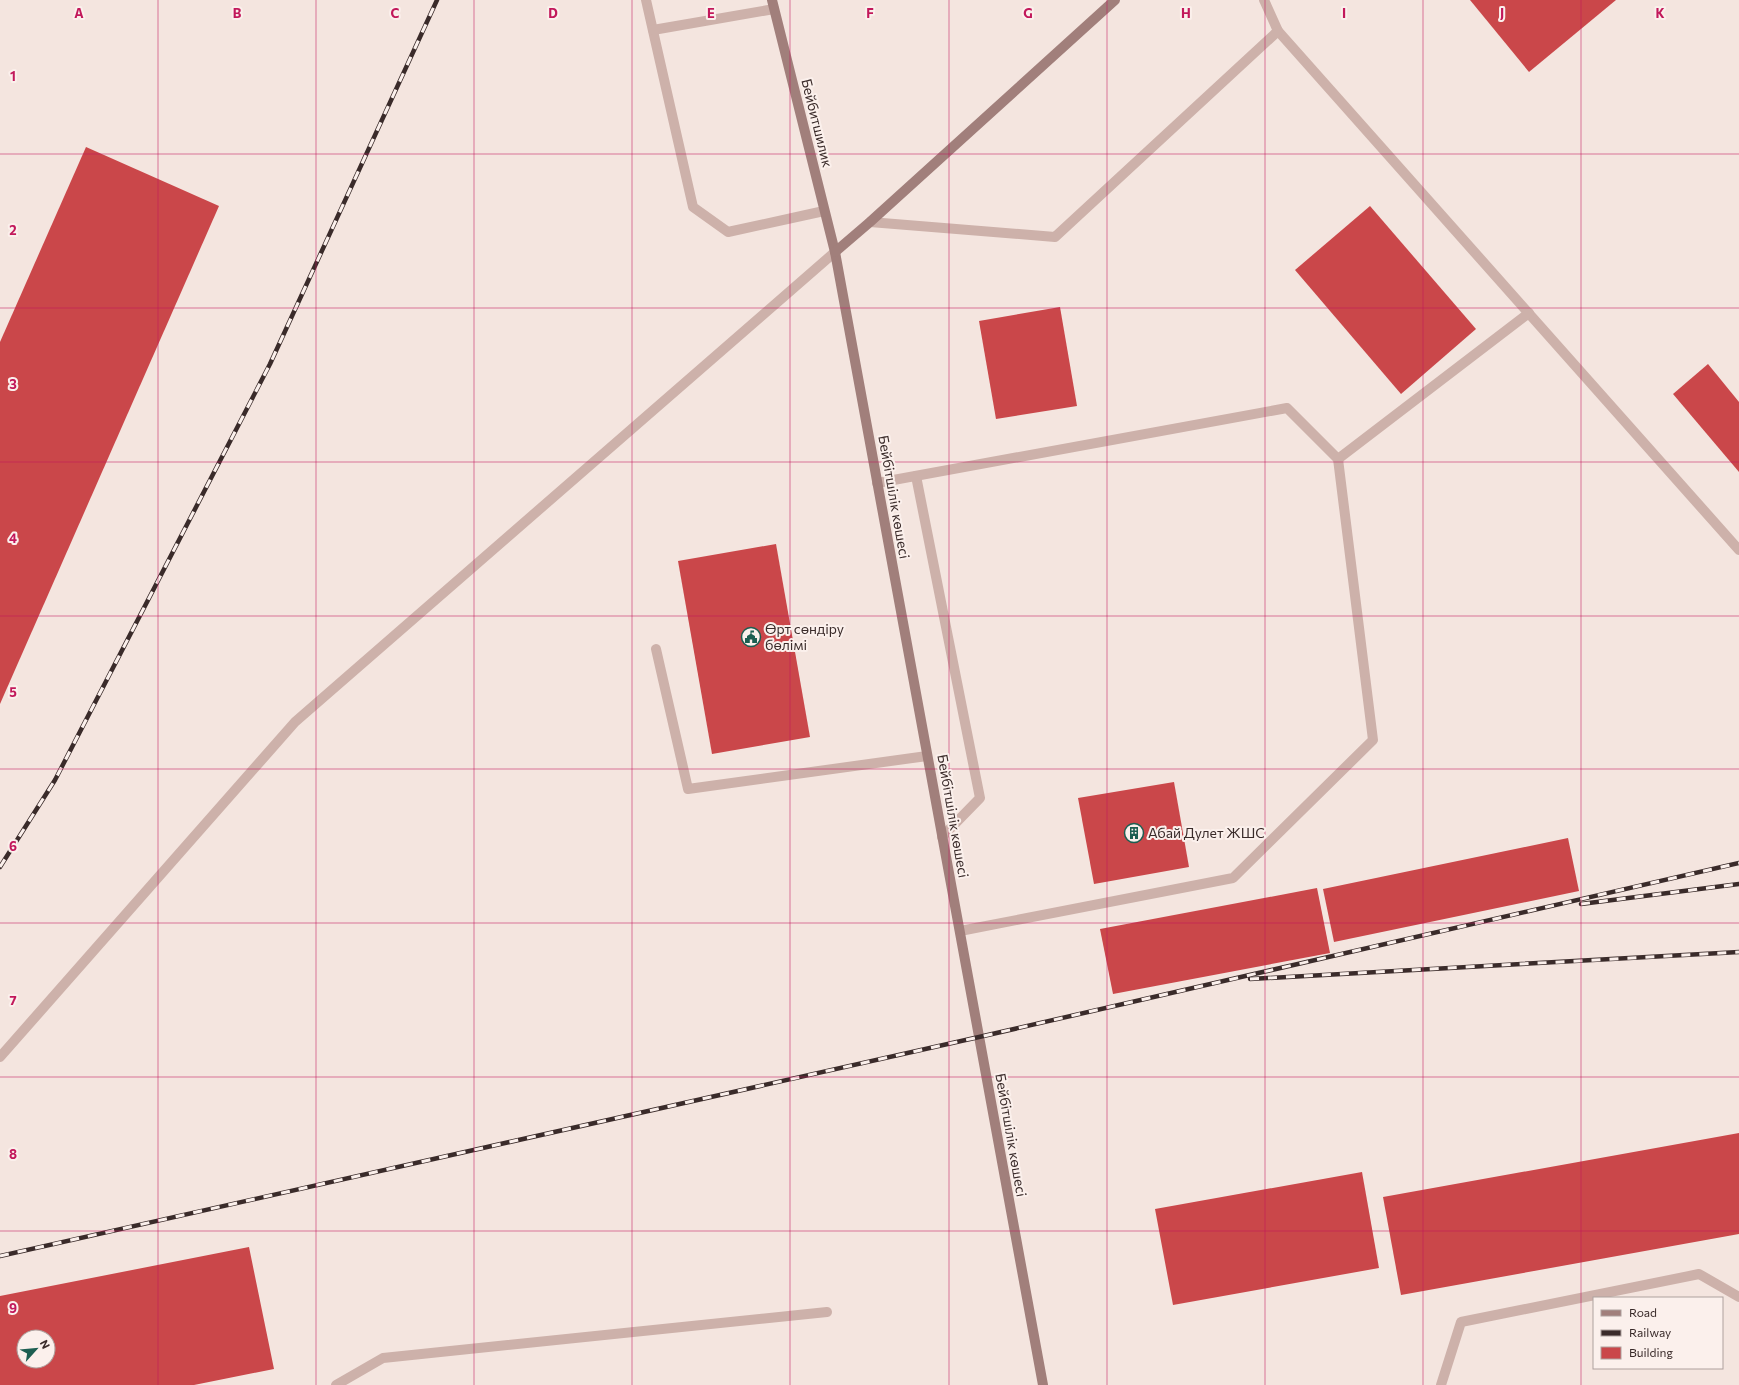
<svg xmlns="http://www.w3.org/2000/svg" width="1739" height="1385" viewBox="0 0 1739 1385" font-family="Commissioner,sans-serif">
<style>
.building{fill:#ca474a;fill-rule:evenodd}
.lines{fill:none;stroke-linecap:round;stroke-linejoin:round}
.lane{stroke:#cdb1aa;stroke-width:10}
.secondary{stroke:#a17f7b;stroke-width:10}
.rail-casing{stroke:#3a2b2a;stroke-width:4.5}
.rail{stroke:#fbf0ec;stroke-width:3;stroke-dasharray:9;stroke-linecap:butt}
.grid{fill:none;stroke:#c2185b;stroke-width:1;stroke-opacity:0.55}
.labels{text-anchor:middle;stroke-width:4;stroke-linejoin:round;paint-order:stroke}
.street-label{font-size:14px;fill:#3a2b2a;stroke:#fbf0ec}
.poi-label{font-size:14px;fill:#3a2b2a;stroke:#fbf0ec;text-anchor:start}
.grid-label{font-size:13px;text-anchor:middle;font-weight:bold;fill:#c2185b;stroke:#fbf0ec;stroke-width:4;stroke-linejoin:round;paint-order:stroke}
</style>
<rect width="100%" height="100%" fill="#f4e5df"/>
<!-- building -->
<g class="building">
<polygon points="1470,0 1616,0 1529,72"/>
<polygon points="86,147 219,206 0,704 0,342"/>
<polygon points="1370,206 1476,329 1401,394 1295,270"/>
<polygon points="1060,307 1077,406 996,419 979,321"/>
<polygon points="1708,364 1739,402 1739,472 1673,394"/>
<polygon points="776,544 810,737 712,754 678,561"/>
<polygon points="1174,782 1189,867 1094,884 1078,798"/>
<polygon points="1568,838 1579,891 1334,942 1323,889"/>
<polygon points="1317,888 1330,953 1113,994 1100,929"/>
<polygon points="1739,1133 1739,1234 1401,1295 1383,1197"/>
<polygon points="1362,1172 1379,1268 1173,1305 1155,1209"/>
<path d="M249 1247 274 1369 194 1385H0V1296ZM24 1337H48V1361H24Z"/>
</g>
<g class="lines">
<!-- lane -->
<g class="lane">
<polyline points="646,0 693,207 728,232 824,211"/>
<polyline points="1264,0 1278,31 1739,550"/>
<polyline points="653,30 774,9"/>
<polyline points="870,222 1055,237 1278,31"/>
<polyline points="1338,459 1529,313"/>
<polyline points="916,476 980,798 942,837"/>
<polyline points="877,483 1287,408 1338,459 1373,740 1233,878 960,931"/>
<polyline points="656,649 688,789 927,756"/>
<polyline points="0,1057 295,722 835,252"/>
<polyline points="336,1385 383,1358 827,1312"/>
<polyline points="1441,1385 1461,1322 1699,1274 1739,1297"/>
</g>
<!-- secondary -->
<g class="secondary">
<polyline points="772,0 835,252 1043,1385"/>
<polyline points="835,252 870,222 1115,0"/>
</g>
<defs>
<g id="rail">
<polyline points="0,867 55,780 270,364 437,0"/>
<polyline points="1581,904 1739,884"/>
<polyline points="1250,979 1739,952"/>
<polyline points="0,1256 979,1037 1739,863"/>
</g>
</defs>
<!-- rail casing -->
<use href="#rail" class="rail-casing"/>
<!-- rail -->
<use href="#rail" class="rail"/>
</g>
<!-- grid -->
<path class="grid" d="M158 0V1385M316 0V1385M474 0V1385M632 0V1385M790 0V1385M949 0V1385M1107 0V1385M1265 0V1385M1423 0V1385M1581 0V1385M0 154H1739M0 308H1739M0 462H1739M0 616H1739M0 769H1739M0 923H1739M0 1077H1739M0 1231H1739"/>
<!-- icons -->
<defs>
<symbol id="civic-ring" viewBox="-11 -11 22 22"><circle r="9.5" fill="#fbf0ec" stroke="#1d5e51" stroke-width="1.5"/><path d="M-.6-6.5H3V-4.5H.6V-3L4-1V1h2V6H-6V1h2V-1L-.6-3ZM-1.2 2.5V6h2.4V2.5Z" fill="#1d5e51"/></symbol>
<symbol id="building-ring" viewBox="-11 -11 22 22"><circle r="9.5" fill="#fbf0ec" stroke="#1d5e51" stroke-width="1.5"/><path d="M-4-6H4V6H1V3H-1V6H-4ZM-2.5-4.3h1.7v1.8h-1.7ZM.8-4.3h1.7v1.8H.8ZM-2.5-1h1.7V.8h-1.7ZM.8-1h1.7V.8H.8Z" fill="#1d5e51"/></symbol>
</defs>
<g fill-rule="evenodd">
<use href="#civic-ring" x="740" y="626" width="22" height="22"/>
<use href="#building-ring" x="1123" y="822" width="22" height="22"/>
</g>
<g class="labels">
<!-- street labels -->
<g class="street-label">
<text transform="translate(817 123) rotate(76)" y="5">Бейбитшилик</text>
<text transform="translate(894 497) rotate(80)" y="5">Бейбітшілік көшесі</text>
<text transform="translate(953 816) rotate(80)" y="5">Бейбітшілік көшесі</text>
<text transform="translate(1011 1135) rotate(80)" y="5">Бейбітшілік көшесі</text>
</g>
<!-- poi labels -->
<g class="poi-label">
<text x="765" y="634">Өрт сөндіру<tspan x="765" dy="16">бөлімі</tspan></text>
<text x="1148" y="838">Абай Дулет ЖШС</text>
</g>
</g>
<g class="grid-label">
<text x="79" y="18">A</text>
<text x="237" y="18">B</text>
<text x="395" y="18">C</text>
<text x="553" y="18">D</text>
<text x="711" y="18">E</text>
<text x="870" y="18">F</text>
<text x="1028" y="18">G</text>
<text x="1186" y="18">H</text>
<text x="1344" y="18">I</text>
<text x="1502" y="18">J</text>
<text x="1660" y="18">K</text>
<text x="13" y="81">1</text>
<text x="13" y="235">2</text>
<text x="13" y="389">3</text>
<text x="13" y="543">4</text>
<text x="13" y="697">5</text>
<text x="13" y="851">6</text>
<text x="13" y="1005">7</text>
<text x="13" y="1159">8</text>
<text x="13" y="1313">9</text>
</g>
<!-- legend -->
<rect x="1593" y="1297" width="130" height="72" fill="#fbf0ec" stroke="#aea19e"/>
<rect x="1601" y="1310" width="20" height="6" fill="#a17f7b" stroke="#aea19e"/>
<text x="1629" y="1317" font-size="12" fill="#3a2b2a">Road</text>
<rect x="1601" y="1330" width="20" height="6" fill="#3a2b2a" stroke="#aea19e"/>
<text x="1629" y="1337" font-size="12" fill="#3a2b2a">Railway</text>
<rect x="1601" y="1347" width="20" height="12" fill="#ca474a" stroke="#aea19e"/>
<text x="1629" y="1357" font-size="12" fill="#3a2b2a">Building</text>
<!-- north arrow -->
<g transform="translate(36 1349) rotate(63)"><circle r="19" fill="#fbf0ec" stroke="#aea19e"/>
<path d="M0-3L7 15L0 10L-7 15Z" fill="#1d5e51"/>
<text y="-6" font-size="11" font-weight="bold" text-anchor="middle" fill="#3a2b2a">N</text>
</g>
</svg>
